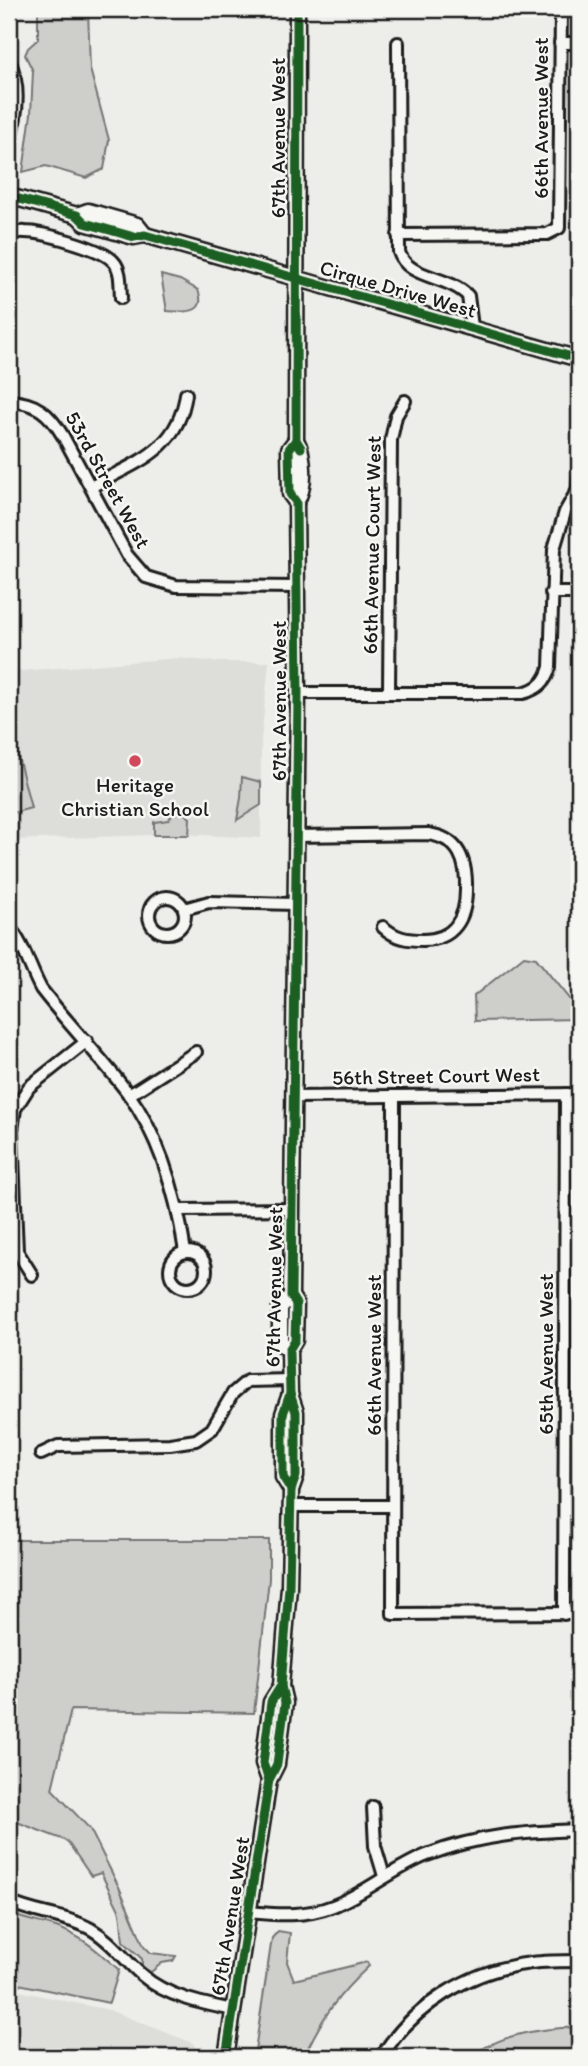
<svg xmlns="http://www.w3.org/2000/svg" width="588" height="2066" viewBox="0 0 588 2066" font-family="Itim,sans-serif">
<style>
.built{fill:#ddddda}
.green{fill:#cececb;stroke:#757574;stroke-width:2}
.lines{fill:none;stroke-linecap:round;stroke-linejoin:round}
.street-casing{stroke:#1c1c1c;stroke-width:16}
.secondary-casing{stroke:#1c1c1c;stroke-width:19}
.street{stroke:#f6f6f2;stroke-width:10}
.secondary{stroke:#f6f6f2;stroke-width:14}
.cycleway-casing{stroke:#f6f6f2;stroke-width:13}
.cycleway{stroke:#1b5e20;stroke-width:9}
.poi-dot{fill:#d1495b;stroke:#f6f6f2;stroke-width:2.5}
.labels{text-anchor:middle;stroke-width:5;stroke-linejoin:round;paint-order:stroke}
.street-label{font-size:21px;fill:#1c1c1c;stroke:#f6f6f2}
.poi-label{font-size:21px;fill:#1c1c1c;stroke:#f6f6f2}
</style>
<rect width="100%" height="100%" fill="#edede9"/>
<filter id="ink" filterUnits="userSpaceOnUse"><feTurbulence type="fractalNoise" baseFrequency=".0143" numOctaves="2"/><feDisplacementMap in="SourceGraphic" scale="14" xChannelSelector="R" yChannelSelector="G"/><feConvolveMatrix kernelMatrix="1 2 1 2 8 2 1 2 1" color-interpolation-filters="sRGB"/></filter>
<g filter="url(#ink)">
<!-- built -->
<g class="built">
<polygon points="178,658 216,662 269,662 261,740 261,838 182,834 9,840 9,672"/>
<polygon points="9,1989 109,2010 193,2043 200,2057 9,2057"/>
</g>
<!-- green -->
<g class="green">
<polygon points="38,9 88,9 90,69 109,140 104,169 86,178 46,166 23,172 31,114 33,71 25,55 28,48 38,39"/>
<path d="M161 275 180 280 198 290C208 315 183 312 167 311Z"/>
<polygon points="9,721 31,808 9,814"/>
<polygon points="242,777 261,782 261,805 237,820 241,798"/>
<polygon points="182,812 190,818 189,835 154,835 154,822 168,820 173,814"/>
<polygon points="524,956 536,958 579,1011 579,1019 475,1021 474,996"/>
<polygon points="9,1540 269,1540 269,1579 254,1713 71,1710 52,1789 90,1829 119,1887 144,1946 151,1953 176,1956 173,1961 162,1963 151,1972 142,1967 142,1959 123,1941 120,1912 101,1873 91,1876 67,1841 9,1819"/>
<path d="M9 1913C24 1920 40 1922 56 1927 82 1936 99 1952 119 1970L109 2003 9 1982Z"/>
<path d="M278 1931 290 1933 287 1962 294 1980 367 1962 369 1966C339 1994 325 2013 307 2050L323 2057H254L272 1938Z"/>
<path d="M579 2027V2057H469C503 2033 539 2029 579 2027Z"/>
</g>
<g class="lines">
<defs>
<g id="street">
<path d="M398 43 399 252C407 279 448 275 468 296L472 327"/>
<polyline points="560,43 579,43"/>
<path d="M9 60C21 87 18 114 9 141"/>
<path d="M9 235C14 233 19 231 25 232 42 232 101 248 113 261 122 270 120 286 121 298"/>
<polyline points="398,235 547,234 559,228 561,9"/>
<path d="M9 401C36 402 49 413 63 436L127 555 146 577 176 586 297 587"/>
<path d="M91 487C136 462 178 451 186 394"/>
<polyline points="551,593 579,593"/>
<polyline points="389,692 391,440 396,416 405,401"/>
<path d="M298 693H523C538 689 546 682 550 667L554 549 565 512 578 489 579 478"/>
<path d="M296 836 428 834C460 838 467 862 466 890 466 918 454 940 423 940 407 940 395 938 383 927"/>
<circle cx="167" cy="915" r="18"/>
<polyline points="184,909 209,902 294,904"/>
<path d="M9 927C24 944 30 969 41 989 68 1024 100 1056 127 1092 161 1138 177 1197 185 1252"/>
<polyline points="129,1095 196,1052"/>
<polyline points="394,1096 393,1614 579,1613"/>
<polyline points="294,1097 579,1094"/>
<polyline points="179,1210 293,1209"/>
<circle cx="188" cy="1270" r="18"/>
<polyline points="32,1275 17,1251 12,1131 15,1109 29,1087 87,1041"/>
<polyline points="41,1454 58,1446 170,1444 196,1440 212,1429 233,1393 247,1381 291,1380"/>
<polyline points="291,1506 393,1506"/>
<polyline points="564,1614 566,1094"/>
<polyline points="373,1807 375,1846 384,1876"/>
<path d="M9 1902C35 1914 66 1915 91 1929 112 1941 125 1961 143 1976 167 1997 204 2004 234 2010"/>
<path d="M249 1912C277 1915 305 1917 333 1906 366 1893 394 1868 427 1855 479 1835 525 1832 579 1830"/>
<path d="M381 2057C414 2005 469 1970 531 1963 547 1961 563 1961 579 1961"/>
</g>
<g id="secondary">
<polyline points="9,196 77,215 85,223 134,237 145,235 579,359"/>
<polyline points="77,215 88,211 137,225 145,235"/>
<path d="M296 502C306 488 305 455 296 440L297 9"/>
<polyline points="289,1350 280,1343 280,1307 291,1296"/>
<polyline points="290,1394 283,1414 283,1477 291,1490"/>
<polyline points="269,1780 263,1763 271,1702 281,1686"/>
<polyline points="226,2057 269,1780 277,1764 285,1703 281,1686 289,1587 291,1490 296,1476 296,1412 290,1394 289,1350 295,1340 296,1304 291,1296 298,693 296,502 290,494 289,449 296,440"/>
</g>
</defs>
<!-- street casing -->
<use href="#street" class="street-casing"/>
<!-- secondary casing -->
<use href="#secondary" class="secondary-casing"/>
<!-- street -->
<use href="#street" class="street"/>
<!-- secondary -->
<use href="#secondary" class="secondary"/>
<defs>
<g id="cycleway">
<polyline points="297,9 296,440 301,448"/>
<polyline points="9,196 77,215 85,223 134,237 145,235 579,359"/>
<polyline points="290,1394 283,1414 283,1477 291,1490"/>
<polyline points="269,1780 263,1763 271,1702 281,1686"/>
<polyline points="226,2057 269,1780 277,1764 285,1703 281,1686 289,1587 291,1490 296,1476 296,1412 290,1394 289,1350 295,1340 296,1304 291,1296 298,693 296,502 290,494 289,449 296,440"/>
</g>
</defs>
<!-- cycleway casing -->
<use href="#cycleway" class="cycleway-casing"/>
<!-- cycleway -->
<use href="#cycleway" class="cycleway"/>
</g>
</g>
<!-- markers -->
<circle class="poi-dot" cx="135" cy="761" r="7"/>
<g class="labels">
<!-- street labels -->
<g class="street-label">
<text transform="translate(541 118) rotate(-90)" y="7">66th Avenue West</text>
<text transform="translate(278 138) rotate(-90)" y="7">67th Avenue West</text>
<text transform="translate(398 289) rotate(16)" y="7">Cirque Drive West</text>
<text transform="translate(108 480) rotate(61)" y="7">53rd Street West</text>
<text transform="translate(372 545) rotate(-89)" y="7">66th Avenue Court West</text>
<text transform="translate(279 701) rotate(-90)" y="7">67th Avenue West</text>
<text transform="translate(436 1076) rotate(-1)" y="7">56th Street Court West</text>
<text transform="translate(274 1287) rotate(-89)" y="7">67th Avenue West</text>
<text transform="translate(546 1354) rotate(-90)" y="7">65th Avenue West</text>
<text transform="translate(374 1355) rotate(-90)" y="7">66th Avenue West</text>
<text transform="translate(230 1916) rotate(-81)" y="7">67th Avenue West</text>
</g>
<!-- poi labels -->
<g class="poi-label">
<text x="135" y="792">Heritage<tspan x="135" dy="24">Christian School</tspan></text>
</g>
</g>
<!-- margin -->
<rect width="588" height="2066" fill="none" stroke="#f6f6f2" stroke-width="35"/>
<rect x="18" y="18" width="553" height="2031" fill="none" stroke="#1c1c1c" stroke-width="2.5" filter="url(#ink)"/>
</svg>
